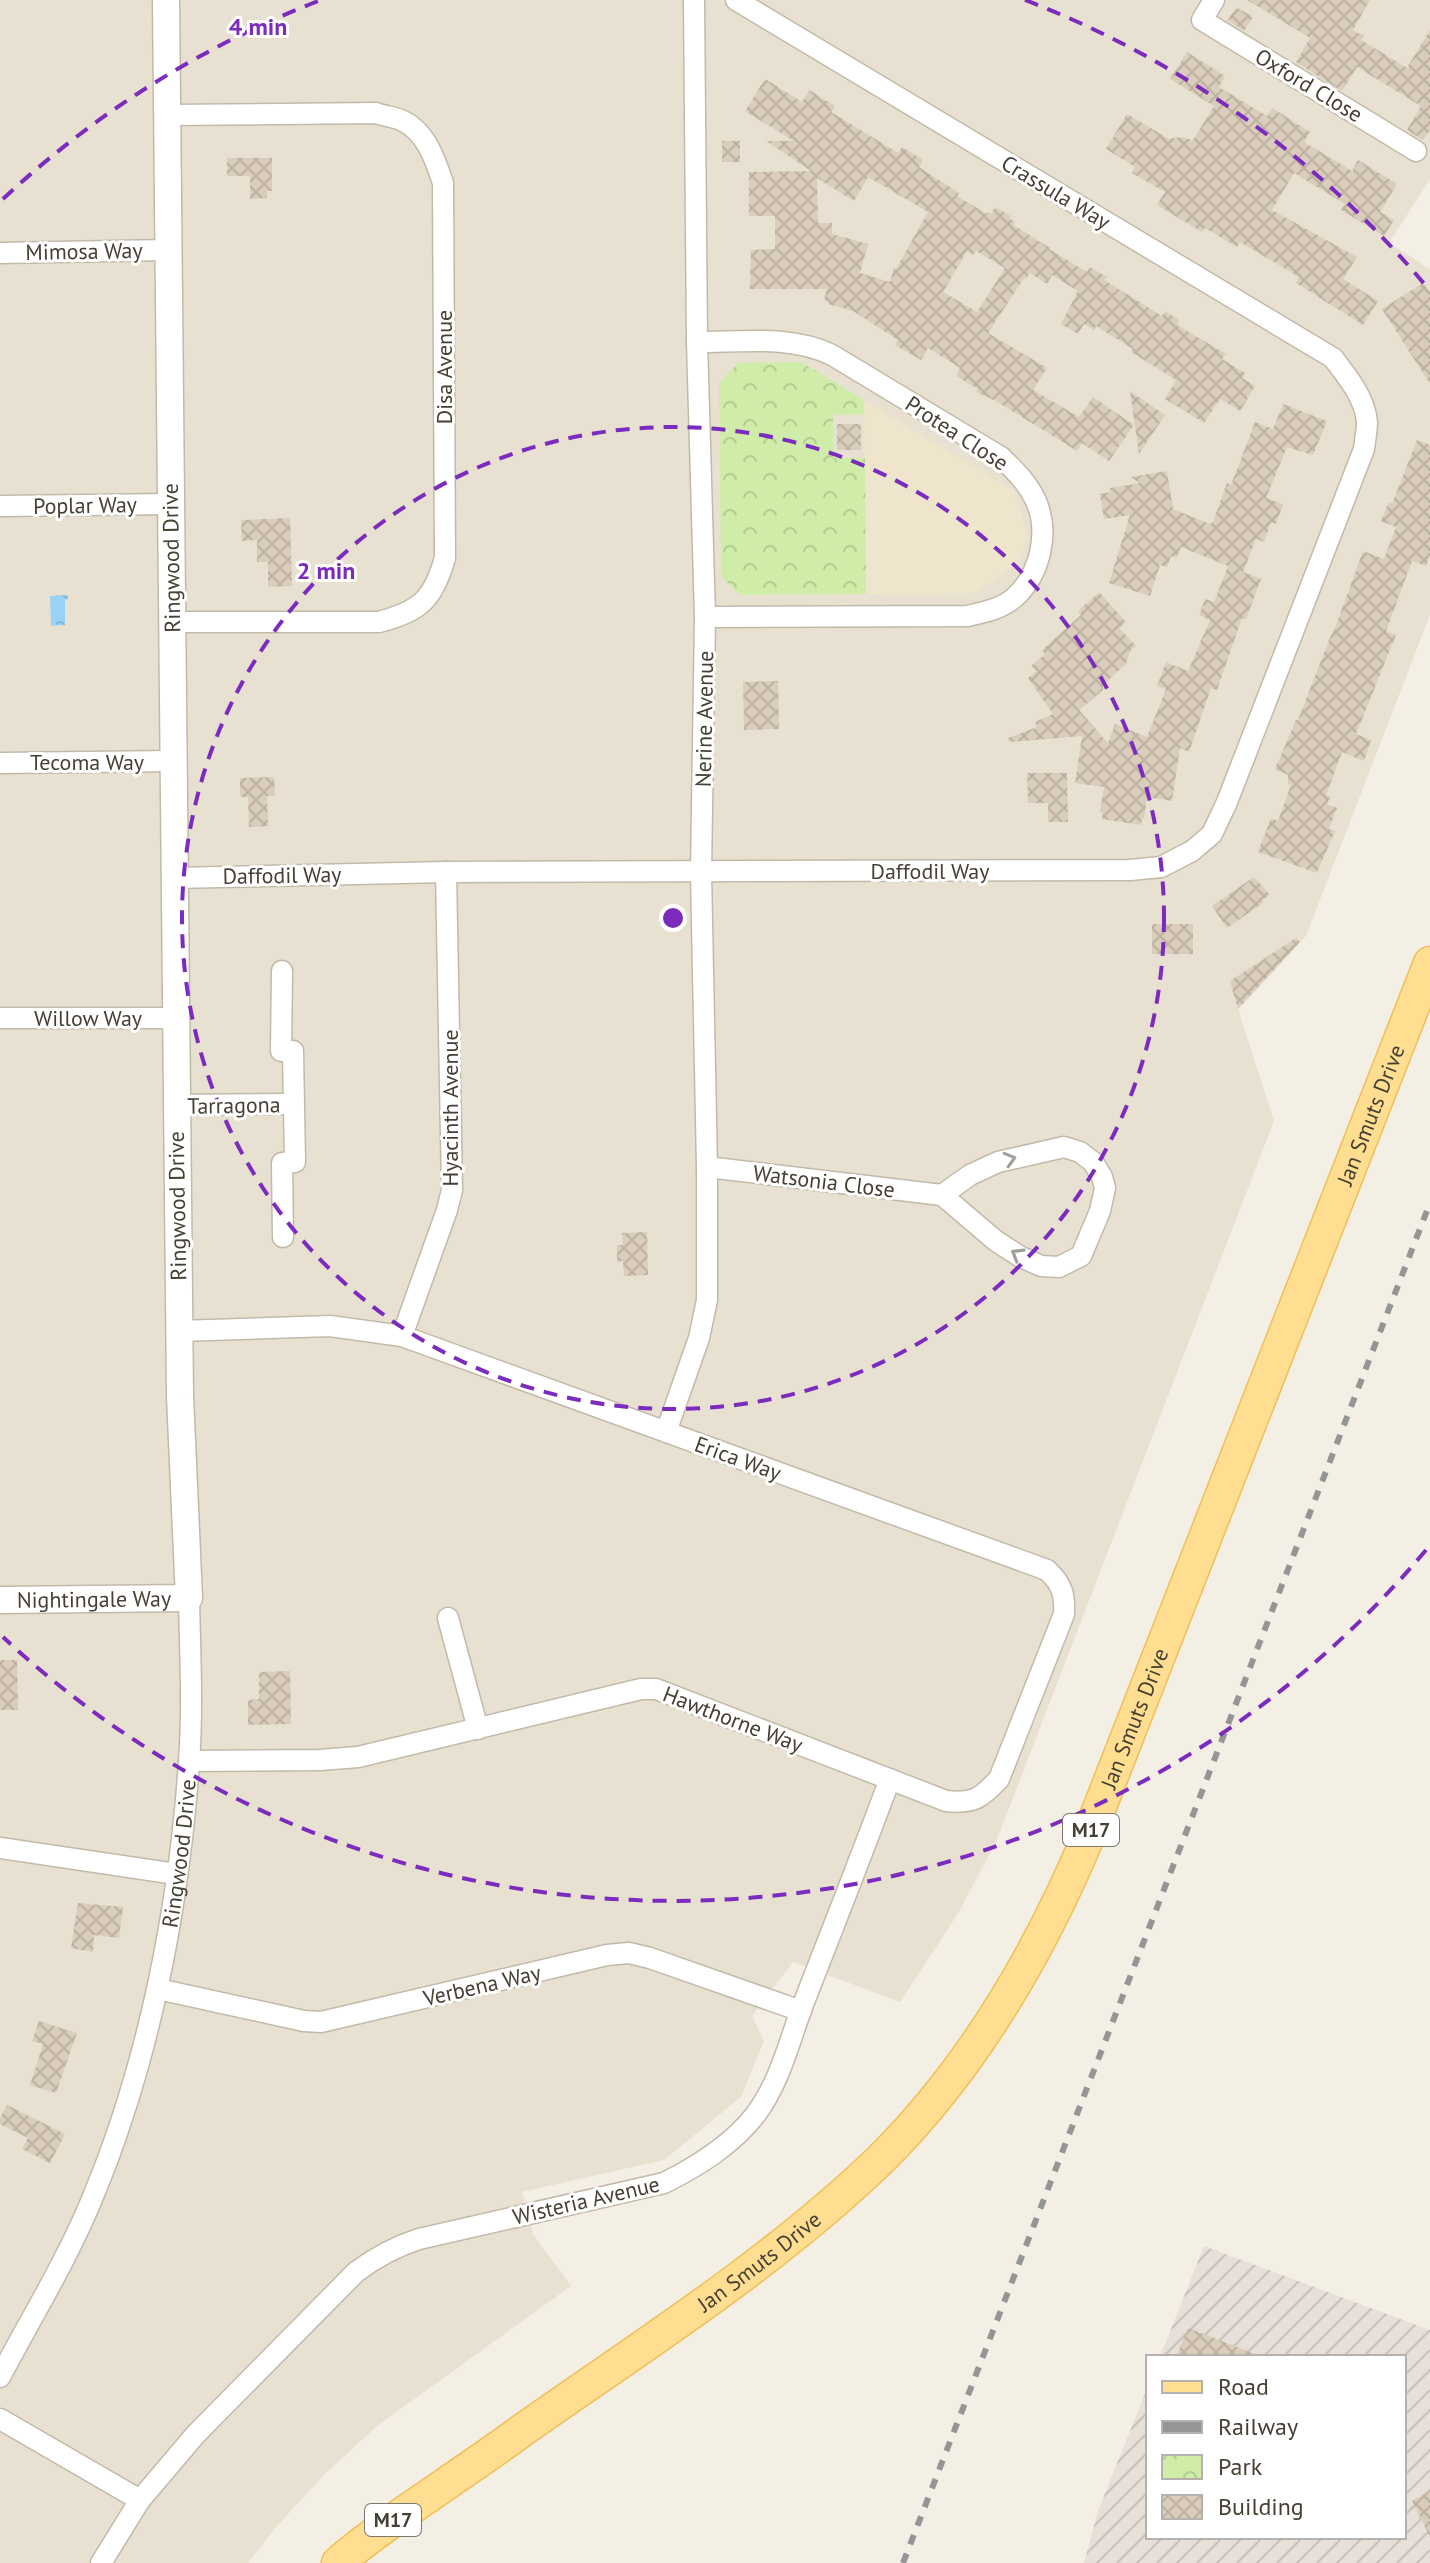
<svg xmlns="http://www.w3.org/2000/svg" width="1430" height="2563" viewBox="0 0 1430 2563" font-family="'PT Sans',sans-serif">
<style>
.residential{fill:#e8e1d1}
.industrial{fill:url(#industrial-furrows)}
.education{fill:#efe4cc}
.park{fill:url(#park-crowns)}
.water{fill:url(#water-ripples)}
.building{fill:url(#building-cross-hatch);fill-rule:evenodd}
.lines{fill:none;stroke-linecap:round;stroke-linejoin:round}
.minor-casing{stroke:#c3b9a9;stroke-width:23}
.tertiary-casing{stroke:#c3b9a9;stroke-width:29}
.primary-casing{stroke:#efbf56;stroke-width:35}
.minor{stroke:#fff;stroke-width:20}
.tertiary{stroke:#fff;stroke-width:26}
.primary{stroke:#ffde92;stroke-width:32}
.rail{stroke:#959595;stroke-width:6;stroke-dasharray:10 10;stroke-linecap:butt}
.oneway{stroke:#a29f99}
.ring{fill:none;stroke:#7b2cbf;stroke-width:4;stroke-dasharray:14 10}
.labels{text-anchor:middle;stroke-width:6;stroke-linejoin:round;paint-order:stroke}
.shield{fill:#fff;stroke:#7e7970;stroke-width:2}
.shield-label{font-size:20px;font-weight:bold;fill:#463f33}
.street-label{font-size:22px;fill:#463f33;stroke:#fff}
.centre{fill:#7b2cbf;stroke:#fff;stroke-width:4}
.ring-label{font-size:24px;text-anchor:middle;font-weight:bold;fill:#7b2cbf;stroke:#fff;stroke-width:6;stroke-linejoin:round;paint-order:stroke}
</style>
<defs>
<pattern id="industrial-furrows" width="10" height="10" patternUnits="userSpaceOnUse" patternTransform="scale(2)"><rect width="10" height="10" fill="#e6e0d9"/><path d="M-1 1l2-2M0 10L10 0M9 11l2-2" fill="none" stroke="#c7c1bb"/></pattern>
<pattern id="park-crowns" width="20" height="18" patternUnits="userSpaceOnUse" patternTransform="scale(2)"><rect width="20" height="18" fill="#cfeda8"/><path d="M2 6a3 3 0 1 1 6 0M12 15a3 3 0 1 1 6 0" fill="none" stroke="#b3cc91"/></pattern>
<pattern id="water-ripples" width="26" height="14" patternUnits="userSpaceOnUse" patternTransform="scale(2)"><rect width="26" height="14" fill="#99d3f7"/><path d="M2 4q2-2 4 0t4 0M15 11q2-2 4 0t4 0" fill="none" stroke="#85b6d4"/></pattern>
<pattern id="building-cross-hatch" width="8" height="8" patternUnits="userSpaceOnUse" patternTransform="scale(2)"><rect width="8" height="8" fill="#dacdbb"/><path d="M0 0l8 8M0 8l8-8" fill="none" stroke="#bcb1a1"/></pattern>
</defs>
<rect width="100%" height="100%" fill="#f4efe4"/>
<!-- residential -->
<polygon class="residential" points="0,0 1430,0 1430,179 1389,243 1430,269 1430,615 1306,936 1238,1009 1274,1121 996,1842 959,1912 900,2002 793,1962 752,2016 764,2041 741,2097 664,2160 522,2192 533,2234 571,2286 377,2426 325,2474 277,2526 248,2563 0,2563"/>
<!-- industrial -->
<polygon class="industrial" points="1204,2246 1430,2330 1430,2563 1084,2563 1098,2511 1148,2386 1148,2537 1404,2537 1404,2357 1160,2357"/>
<!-- education -->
<polygon class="education" points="864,400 1014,491 1028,535 1017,564 975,593 866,594"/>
<!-- park -->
<polygon class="park" points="801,362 864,400 864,414 833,415 833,458 865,458 866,594 740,595 721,576 719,383 738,363"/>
<!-- water -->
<polygon class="water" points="68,595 68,599 65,600 65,625 51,626 50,596"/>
<!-- building -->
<g class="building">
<polygon points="1247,0 1370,0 1353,30 1364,36 1361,40 1407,68 1430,30 1430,130 1423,140 1407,130 1421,106 1357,67 1342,91 1296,62 1310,38"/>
<polygon points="1236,7 1253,17 1244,31 1228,20"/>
<polygon points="1187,52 1225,76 1219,87 1267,116 1272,108 1310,132 1304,142 1352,171 1358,160 1397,184 1380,212 1394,220 1384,236 1341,210 1345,204 1294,173 1272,210 1357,257 1343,279 1378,301 1363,325 1296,283 1299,277 1240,242 1237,247 1205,228 1202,232 1157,205 1165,192 1132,173 1135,167 1106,149 1127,114 1169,139 1181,137 1193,140 1214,106 1170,79"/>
<path d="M765 79 802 102 809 90 835 106 831 112 898 153 902 147 923 160 919 167 959 193 957 196 987 214 988 212 991 214 995 207 1011 216 1009 218 1015 222 1013 225 1050 248 1049 249 1087 272 1090 267 1107 277 1104 280 1162 316 1165 311 1179 320 1177 325 1226 354 1222 359 1245 373 1242 378 1255 386 1240 411 1220 399 1204 423 1165 399 1176 380 1131 352 1133 349 1096 326 1094 330 1084 324 1078 334 1061 324 1078 291 1052 275 1047 284 1030 273 1026 279 1024 278 988 333 1047 368 1033 390 1079 417 1093 397 1134 425 1109 461 1082 443 1077 451 996 401 976 392 978 389 956 376 960 368 928 348 921 360 895 345 898 340 853 311 828 304 829 302 824 300 827 289H750L751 250 775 249V216H749V172L811 171 766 141H794L745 111ZM868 177 928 212 896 269 894 268 890 282 860 273 868 244 832 234V223H818L817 178 854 201ZM967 251 973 255 976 251 1005 268 977 312 943 292Z"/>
<rect x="722" y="141" width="18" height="21"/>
<polygon points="227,158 272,158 272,191 267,191 267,198 250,199 250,176 227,176"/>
<polygon points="1423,283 1430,292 1430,384 1382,309"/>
<polygon points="1130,391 1165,415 1139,454"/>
<polygon points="1283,404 1327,421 1313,455 1287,447 1266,498 1283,504 1276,524 1271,522 1264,542 1256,539 1243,572 1261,579 1246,619 1242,618 1217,690 1211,688 1189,752 1180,748 1172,801 1147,797 1144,818 1142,818 1141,825 1102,819 1103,812 1100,812 1104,787 1075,783 1082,736 1009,742 1008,738 1037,727 1035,722 1053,714 1028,678 1036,671 1031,666 1045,654 1042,650 1081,615 1078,611 1099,592 1126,622 1119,628 1136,646 1130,651 1126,664 1103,685 1103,690 1079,710 1108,743 1115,724 1147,737 1166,689 1157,686 1166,662 1188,671 1210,620 1199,615 1205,599 1214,602 1228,566 1181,547 1177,558 1171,556 1167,567 1160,565 1150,596 1109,583 1130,515 1104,519 1100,494 1111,492 1110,488 1140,483 1131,477 1167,471 1173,509 1210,524 1213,522 1227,483 1231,485 1255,422 1273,429"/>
<rect x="837" y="424" width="24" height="26"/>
<polygon points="1417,440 1430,445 1430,555 1426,566 1412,561 1386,631 1396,635 1356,734 1371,740 1364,761 1342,752 1326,795 1330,797 1327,804 1337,808 1329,829 1335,831 1317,873 1258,852 1271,818 1278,821 1291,785 1288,784 1288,775 1275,769 1296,720 1298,720 1333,630 1334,631 1363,551 1384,559 1396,527 1381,521 1389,502 1392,504"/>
<polygon points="290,518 292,586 268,587 268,562 257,562 257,540 242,541 241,520"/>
<polygon points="778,681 779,729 744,730 743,682"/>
<polygon points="1027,773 1067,773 1068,822 1048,822 1048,803 1028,803"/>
<polygon points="274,777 275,796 267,796 268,826 249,827 248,797 240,797 240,778"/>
<polygon points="1254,877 1270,895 1262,900 1264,902 1227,928 1212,906"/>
<rect x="1152" y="924" width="41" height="30"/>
<polygon points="1296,938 1300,942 1238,1009 1230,981"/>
<polygon points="647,1232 648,1275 624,1276 623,1261 617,1262 617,1245 623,1245 622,1233"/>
<polygon points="0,1660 17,1660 18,1710 0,1710"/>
<polygon points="290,1671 291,1724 248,1725 248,1700 259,1699 259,1672"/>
<polygon points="78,1903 123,1907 119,1938 94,1935 93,1952 71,1948"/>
<polygon points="39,2021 77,2033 56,2093 30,2085 43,2044 32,2041"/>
<polygon points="7,2105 65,2134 50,2163 22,2149 28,2138 0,2124 0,2118"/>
<polygon points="1188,2328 1260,2356 1260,2357 1176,2357"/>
<polygon points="1430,2491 1430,2537 1412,2501"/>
</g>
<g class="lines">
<defs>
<g id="minor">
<polyline points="1214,0 1202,20 1416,151"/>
<path d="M168 115 376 113C384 116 394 117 401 120 426 131 435 159 443 183L445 558C433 600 420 611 379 622H172"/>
<polyline points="0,253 168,250"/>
<path d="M697 342C742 342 791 335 832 355L1001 457C1015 471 1028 483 1036 501 1050 533 1040 575 1014 598 1001 609 984 612 968 616L705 617"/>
<polyline points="0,506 171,504"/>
<polyline points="0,763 173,761"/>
<path d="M174 878 446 872 1130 870 1161 867 1192 851 1212 834 1227 802 1364 449C1365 440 1367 430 1367 422 1365 398 1347 376 1333 358L736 0"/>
<polyline points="282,971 281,1051 293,1051 295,1162 282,1163 283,1237"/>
<polyline points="0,1018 176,1018"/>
<polyline points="176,1105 293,1104"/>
<polyline points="707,1167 942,1195 996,1241 1021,1257 1041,1266 1059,1267 1081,1256 1100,1211 1105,1188 1102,1177 1093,1162 1080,1152 1064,1147 998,1162 970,1175 942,1195"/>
<path d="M179 1331 330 1326 402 1336 1047 1570C1062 1584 1065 1594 1064 1614L999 1779C981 1798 974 1804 946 1801L656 1689H641L358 1757 320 1760 189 1761"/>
<polyline points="402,1336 447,1210 452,1190 446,872"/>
<polyline points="666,1432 699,1338 707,1300 707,1167 701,873 705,617 697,342 694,0"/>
<polyline points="448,1618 478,1729"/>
<polyline points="0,1848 176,1874"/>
<polyline points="158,1989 304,2021 321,2022 607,1955 629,1953 650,1958 801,2011"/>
<path id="s1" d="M0 2377C31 2318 67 2260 92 2199 149 2063 179 1908 189 1762 193 1708 190 1652 189 1598"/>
<polyline points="0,2419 140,2500"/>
<path d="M101 2563 140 2500 196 2434 356 2272C376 2257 394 2247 419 2239L664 2183C698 2166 732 2145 756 2114 781 2080 789 2041 804 2002 833 1928 862 1854 890 1779"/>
</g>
<g id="tertiary">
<path id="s2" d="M0 1600 189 1598 180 1396 166 0"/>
</g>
<g id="primary">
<path id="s3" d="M338 2563C373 2532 412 2508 450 2481 475 2464 500 2447 524 2429 645 2344 773 2263 880 2160 972 2069 1038 1956 1088 1837L1430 963"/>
</g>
</defs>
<!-- minor casing -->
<use href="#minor" class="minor-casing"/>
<!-- tertiary casing -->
<use href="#tertiary" class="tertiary-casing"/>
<!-- primary casing -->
<use href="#primary" class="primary-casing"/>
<!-- minor -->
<use href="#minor" class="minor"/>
<!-- tertiary -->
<use href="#tertiary" class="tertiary"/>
<!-- primary -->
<use href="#primary" class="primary"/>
<!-- rail -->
<polyline class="rail" points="903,2563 1430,1203"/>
</g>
<!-- one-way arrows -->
<defs><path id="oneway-chevron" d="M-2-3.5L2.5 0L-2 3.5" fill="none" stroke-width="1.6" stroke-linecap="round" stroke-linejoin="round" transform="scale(2)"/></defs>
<g class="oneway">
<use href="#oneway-chevron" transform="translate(1010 1159) rotate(-16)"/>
<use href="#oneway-chevron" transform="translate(1017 1254) rotate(-149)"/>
</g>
<!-- distance rings -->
<g class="ring">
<circle cx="673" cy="918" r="491"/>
<path d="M1426 1550A983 983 0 0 1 3 1637M3 199A983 983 0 0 1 321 0M1025 0A983 983 0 0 1 1426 286"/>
</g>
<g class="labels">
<!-- shield labels -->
<g class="shield">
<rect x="1063" y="1814" width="56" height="32" rx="6"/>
<rect x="365" y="2504" width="56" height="32" rx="6"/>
</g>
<g class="shield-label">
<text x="1091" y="1837">M17</text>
<text x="393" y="2527">M17</text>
</g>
<!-- street labels -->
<g class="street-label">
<text transform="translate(1309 85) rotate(31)" y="8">Oxford Close</text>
<text transform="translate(1056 192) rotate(31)" y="8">Crassula Way</text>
<text transform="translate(84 251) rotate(-1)" y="8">Mimosa Way</text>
<text transform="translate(444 367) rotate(-90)" y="8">Disa Avenue</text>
<text transform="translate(957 433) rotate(33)" y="8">Protea Close</text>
<text transform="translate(85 505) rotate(-1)" y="8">Poplar Way</text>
<text transform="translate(171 558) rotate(-91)" y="8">Ringwood Drive</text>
<text transform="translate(704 719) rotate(-89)" y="8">Nerine Avenue</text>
<text x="87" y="770">Tecoma Way</text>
<text x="930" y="879">Daffodil Way</text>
<text transform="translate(282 875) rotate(-1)" y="8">Daffodil Way</text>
<text x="88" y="1026">Willow Way</text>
<text transform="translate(234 1105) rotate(-1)" y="8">Tarragona</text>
<text transform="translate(450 1108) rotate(-90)" y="8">Hyacinth Avenue</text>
<text dy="8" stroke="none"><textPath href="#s3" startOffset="1838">Jan Smuts Drive</textPath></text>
<text transform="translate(824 1181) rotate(7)" y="8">Watsonia Close</text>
<text transform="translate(177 1206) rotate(-91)" y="8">Ringwood Drive</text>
<text transform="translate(738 1458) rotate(20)" y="8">Erica Way</text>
<text dy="8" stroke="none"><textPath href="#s2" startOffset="94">Nightingale Way</textPath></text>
<text dy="8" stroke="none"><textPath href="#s3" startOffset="1190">Jan Smuts Drive</textPath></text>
<text transform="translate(733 1719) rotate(21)" y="8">Hawthorne Way</text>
<text dy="8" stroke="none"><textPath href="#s1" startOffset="558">Ringwood Drive</textPath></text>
<text transform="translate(482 1985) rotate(-13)" y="8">Verbena Way</text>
<text transform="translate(586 2200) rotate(-13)" y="8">Wisteria Avenue</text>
<text dy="8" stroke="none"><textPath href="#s3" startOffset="518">Jan Smuts Drive</textPath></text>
</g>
</g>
<circle cx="673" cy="918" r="12" class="centre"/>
<g class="ring-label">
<text x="258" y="35">4 min</text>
<text x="326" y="579">2 min</text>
</g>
<!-- legend -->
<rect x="1146" y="2355" width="260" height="184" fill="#ffffff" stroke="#b5b2ad" stroke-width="2"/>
<rect x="1162" y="2381" width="40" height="12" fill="#ffde92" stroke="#b5b2ad" stroke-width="2"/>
<text x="1218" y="2395" font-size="24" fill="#463f33">Road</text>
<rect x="1162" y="2421" width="40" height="12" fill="#959595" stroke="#b5b2ad" stroke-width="2"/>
<text x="1218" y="2435" font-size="24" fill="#463f33">Railway</text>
<rect x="1162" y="2455" width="40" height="24" fill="url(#park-crowns)" stroke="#b5b2ad" stroke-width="2"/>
<text x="1218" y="2475" font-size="24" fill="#463f33">Park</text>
<rect x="1162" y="2495" width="40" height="24" fill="url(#building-cross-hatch)" stroke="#b5b2ad" stroke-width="2"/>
<text x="1218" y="2515" font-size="24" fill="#463f33">Building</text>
</svg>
